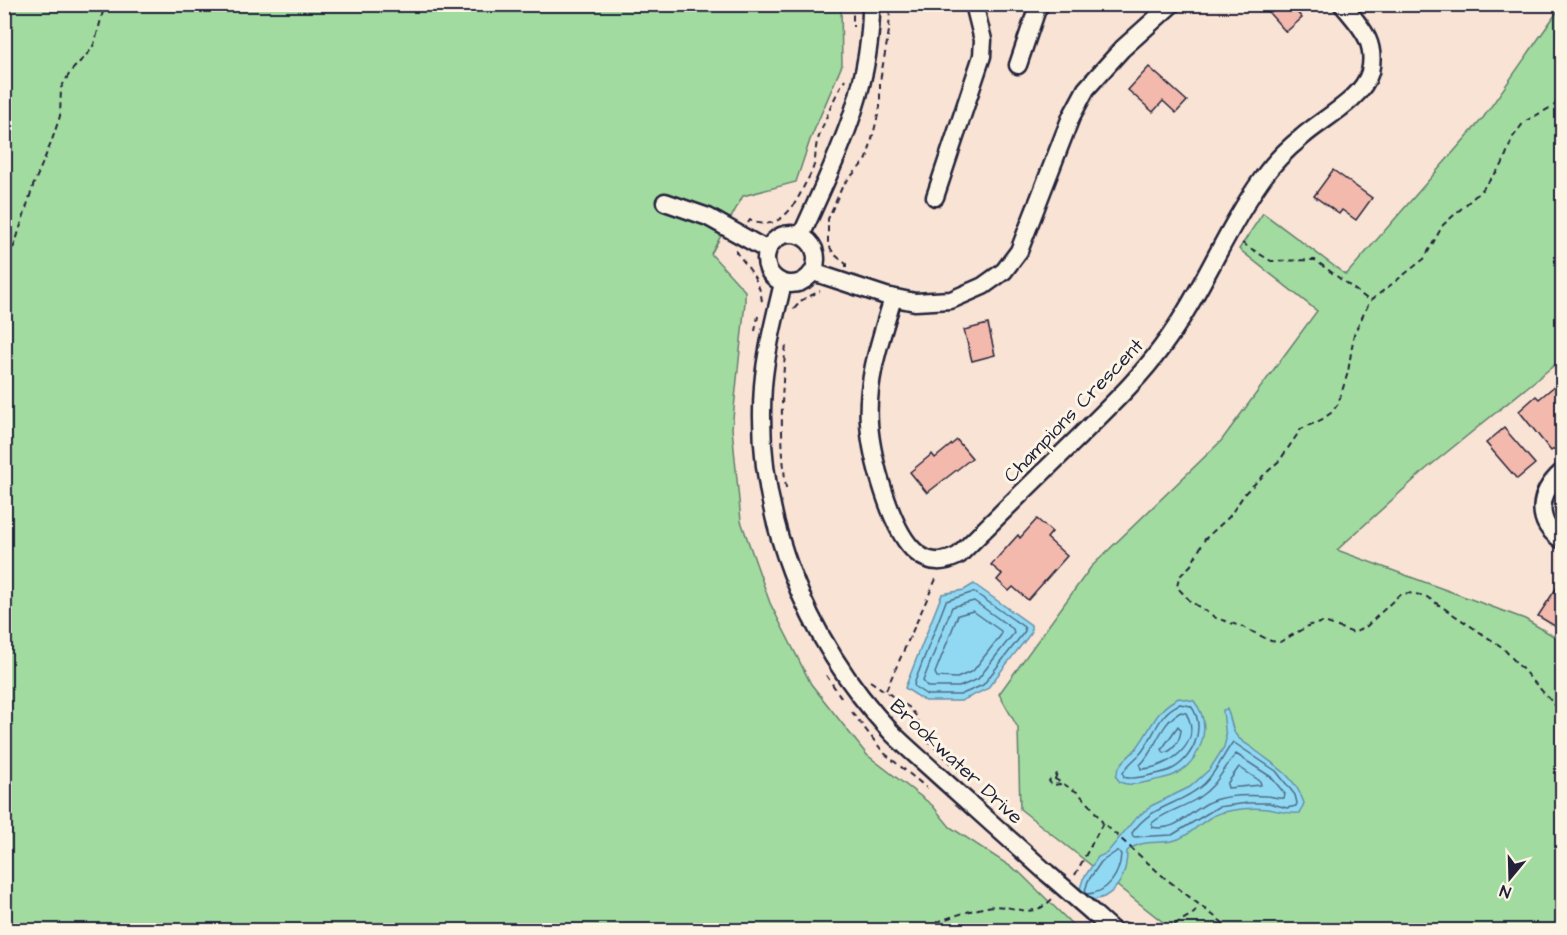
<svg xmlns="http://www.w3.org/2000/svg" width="1567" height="935" viewBox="0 0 1567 935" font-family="'Architects Daughter',sans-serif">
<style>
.green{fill:#a2dba0;stroke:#627e6e;stroke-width:1.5}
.water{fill:#91d9f3;stroke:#6590a9;stroke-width:1.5}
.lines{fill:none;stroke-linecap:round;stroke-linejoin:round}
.shore{stroke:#4e6b85;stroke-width:1.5}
.building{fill:#f3b9ac;stroke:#22223b;stroke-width:1.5}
.minor-casing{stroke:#22223b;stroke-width:21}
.path{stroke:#22223b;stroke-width:2;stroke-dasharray:6 4.5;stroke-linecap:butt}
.minor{stroke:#fcf5e5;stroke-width:16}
.minor-bridge-casing{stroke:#22223b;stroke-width:21;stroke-linecap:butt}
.minor-bridge{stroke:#fcf5e5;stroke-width:16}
.labels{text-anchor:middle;stroke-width:6;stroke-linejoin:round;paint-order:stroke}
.street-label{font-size:20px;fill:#22223b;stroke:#fcf5e5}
</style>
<rect width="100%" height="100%" fill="#f9e3d4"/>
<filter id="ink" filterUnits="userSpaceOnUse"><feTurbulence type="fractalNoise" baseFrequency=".0167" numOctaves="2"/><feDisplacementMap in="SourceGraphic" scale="12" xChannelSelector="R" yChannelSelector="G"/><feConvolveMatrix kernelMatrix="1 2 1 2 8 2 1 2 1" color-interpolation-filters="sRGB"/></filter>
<g filter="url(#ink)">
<!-- green -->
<g class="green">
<polygon points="4,5 841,5 842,65 810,140 796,182 743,196 711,254 745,291 745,302 732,428 741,521 770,603 811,684 867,755 932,805 950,827 1019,872 1078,930 5,930"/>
<polygon points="1562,5 1562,359 1426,469 1337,550 1525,619 1562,641 1562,930 1173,930 1020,809 1018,728 999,694 1091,567 1221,441 1317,311 1239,249 1263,213 1346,275 1483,118"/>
</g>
<!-- water -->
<g class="water">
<polygon points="974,584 1031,625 1031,633 987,689 961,701 925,701 905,688 942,594 964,590"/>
<path d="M1179 698 1194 701C1214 726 1201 761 1174 775 1167 778 1159 779 1152 781 1141 783 1130 787 1120 782L1116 777C1118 763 1127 759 1135 750 1151 731 1155 708 1179 698Z"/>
<path d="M1227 709C1231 717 1231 728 1236 735 1241 742 1249 745 1255 750 1277 767 1294 775 1304 803L1300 813C1285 814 1281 811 1267 809 1253 807 1234 809 1220 813 1202 818 1190 838 1172 841 1155 844 1142 839 1127 851 1127 869 1122 887 1104 897 1099 899 1091 900 1085 902L1078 895 1083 879 1098 857 1107 853 1134 820 1151 806 1190 787 1210 769 1224 747 1226 739 1223 710Z"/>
</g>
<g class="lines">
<!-- shore -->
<g class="shore">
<polygon points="974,592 1024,627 1025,631 983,685 960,695 927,695 915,687 914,684 946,601"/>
<polygon points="974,601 1013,629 1014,633 978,679 959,687 928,687 923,681 952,607"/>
<polygon points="973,611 1001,631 1001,635 973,671 957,678 937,677 935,673 958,615"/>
<path d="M1180 704 1191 706C1207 727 1193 760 1170 770 1163 773 1155 774 1147 776 1139 777 1131 780 1124 777L1123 773C1127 765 1132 762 1139 755 1154 739 1157 713 1180 704Z"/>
<path d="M1181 712 1186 713C1204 744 1168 768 1141 769L1140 765C1156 750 1160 722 1181 712Z"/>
<path d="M1178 726 1181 730C1180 740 1174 751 1164 753L1162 749Z"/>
<path d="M1233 742 1276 771 1295 795 1297 803 1296 806 1287 808 1269 803H1248L1218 807 1172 835 1133 837 1132 833C1153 803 1180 806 1204 784 1217 772 1223 755 1233 742Z"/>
<path d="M1236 754 1271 777 1285 794 1284 798C1278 799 1273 796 1266 796 1250 795 1230 795 1214 800 1192 808 1178 833 1152 827V823C1166 811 1183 808 1198 798 1218 785 1222 770 1236 754Z"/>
<polygon points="1239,767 1260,781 1261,785 1228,788 1227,784"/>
<path d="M1117 851 1121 854C1120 874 1108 893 1087 894L1085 891 1088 881 1101 862Z"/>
</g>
</g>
<!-- building -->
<g class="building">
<polygon points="1261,4 1290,4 1302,18 1286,32"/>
<polygon points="1149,67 1187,101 1176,113 1163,101 1153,112 1128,90"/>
<polygon points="1333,170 1372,198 1356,220 1342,210 1339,214 1314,196"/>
<polygon points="988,324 995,355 972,361 964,330"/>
<polygon points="1563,379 1563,442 1551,451 1519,411 1536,396 1539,399"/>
<polygon points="1504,428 1535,464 1517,479 1486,443"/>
<polygon points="957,440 972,458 927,493 910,472 932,454 935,458"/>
<polygon points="1037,519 1052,532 1047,538 1067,556 1028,600 1013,587 1009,591 997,580 1002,574 991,565 1018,535 1020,538"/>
<polygon points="1563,578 1563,631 1538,616"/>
</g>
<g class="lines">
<defs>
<g id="minor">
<polyline points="1018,65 1037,9 1041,4"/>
<polyline points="935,197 982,56 983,40 974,4"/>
<polyline points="665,202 708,217 767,250"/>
<circle cx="791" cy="259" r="25"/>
<path d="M801 236C835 160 872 90 871 4"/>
<polyline points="813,272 886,296 915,302 951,300 983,286 1004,271 1019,251 1071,117 1086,89 1122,49 1172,4"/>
<path d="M783 283C775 317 766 351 763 386 754 513 805 640 892 733 907 748 924 762 939 776 975 808 1011 841 1047 873"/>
<path d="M893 298C881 338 866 380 869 423 871 455 891 533 917 553 930 564 945 563 959 555 999 515 1039 476 1079 437 1108 408 1138 380 1162 347 1201 295 1224 232 1262 179 1273 163 1287 149 1302 137 1323 118 1362 100 1370 72 1377 41 1360 26 1342 4"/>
<path d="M1562 472C1538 493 1534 522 1562 540"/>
<polyline points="1092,912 1112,930"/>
</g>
</defs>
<!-- minor casing -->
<use href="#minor" class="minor-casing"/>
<!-- path -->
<g class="path">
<polyline points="853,4 853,27"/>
<path d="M1562 81 1555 105 1524 122 1513 137 1502 165 1482 190 1443 225 1424 259 1370 301 1354 334 1348 372 1338 404 1331 413 1321 420 1301 429 1280 460 1246 492 1229 517 1205 539 1191 565 1179 577 1177 587 1190 601 1216 618 1243 627 1271 641 1280 642 1310 625 1320 623H1327L1354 633 1367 626 1398 596C1408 591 1416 594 1427 597L1502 647 1555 705 1562 719"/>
<path d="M748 223 750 220C778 233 794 208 804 186 808 179 812 172 814 165 816 157 815 150 817 142 825 120 833 99 845 79"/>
<polyline points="1242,243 1271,261 1315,260 1370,301"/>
<path d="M736 250V252C749 268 760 281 762 302"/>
<polyline points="4,267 15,244 33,186 51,143 60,116 61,88 71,71 91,50 95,42 105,4"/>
<polyline points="846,267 846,264 834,254 828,244 828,219 843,185 867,159 880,107 880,81 889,31 890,4"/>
<polyline points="794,309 802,300 820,291"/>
<polyline points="755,331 758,316"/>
<path d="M786 488C780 439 781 393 786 344"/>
<polyline points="826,675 843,700"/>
<polyline points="870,681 910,708 916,716 926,739 963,775"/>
<polyline points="886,690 936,579 936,576"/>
<polyline points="852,712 884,753 927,788"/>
<polyline points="1055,779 1058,770"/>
<polyline points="1061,784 1052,785 1049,781 1051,778 1055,779 1077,792 1090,805 1103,823"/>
<polyline points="1075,875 1103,823 1165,878 1232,930"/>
<polyline points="1125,922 1138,930"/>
<path d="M917 930C939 921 963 912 987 907 1015 902 1028 923 1052 899"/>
<polyline points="1165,930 1194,913 1199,906"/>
</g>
<!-- minor -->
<use href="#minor" class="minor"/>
<defs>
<polyline id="minor-bridge" points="1047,873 1092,912"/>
</defs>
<!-- minor-bridge casing -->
<use href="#minor-bridge" class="minor-bridge-casing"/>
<!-- minor-bridge -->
<use href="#minor-bridge" class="minor-bridge"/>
</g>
</g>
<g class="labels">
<!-- street labels -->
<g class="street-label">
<text transform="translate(1073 410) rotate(-46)" y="7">Champions Crescent</text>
<text transform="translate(957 761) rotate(43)" y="7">Brookwater Drive</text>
</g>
</g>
<!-- margin -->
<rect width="1567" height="935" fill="none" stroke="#fcf5e5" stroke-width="24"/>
<rect x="12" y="12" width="1543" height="911" fill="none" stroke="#22223b" stroke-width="2" filter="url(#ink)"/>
<!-- north arrow -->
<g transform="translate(1510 878) rotate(199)" stroke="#fcf5e5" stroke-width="4.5" paint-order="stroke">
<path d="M0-4.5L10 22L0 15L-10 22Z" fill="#22223b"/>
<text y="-9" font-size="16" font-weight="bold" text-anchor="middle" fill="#22223b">N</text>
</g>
</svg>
